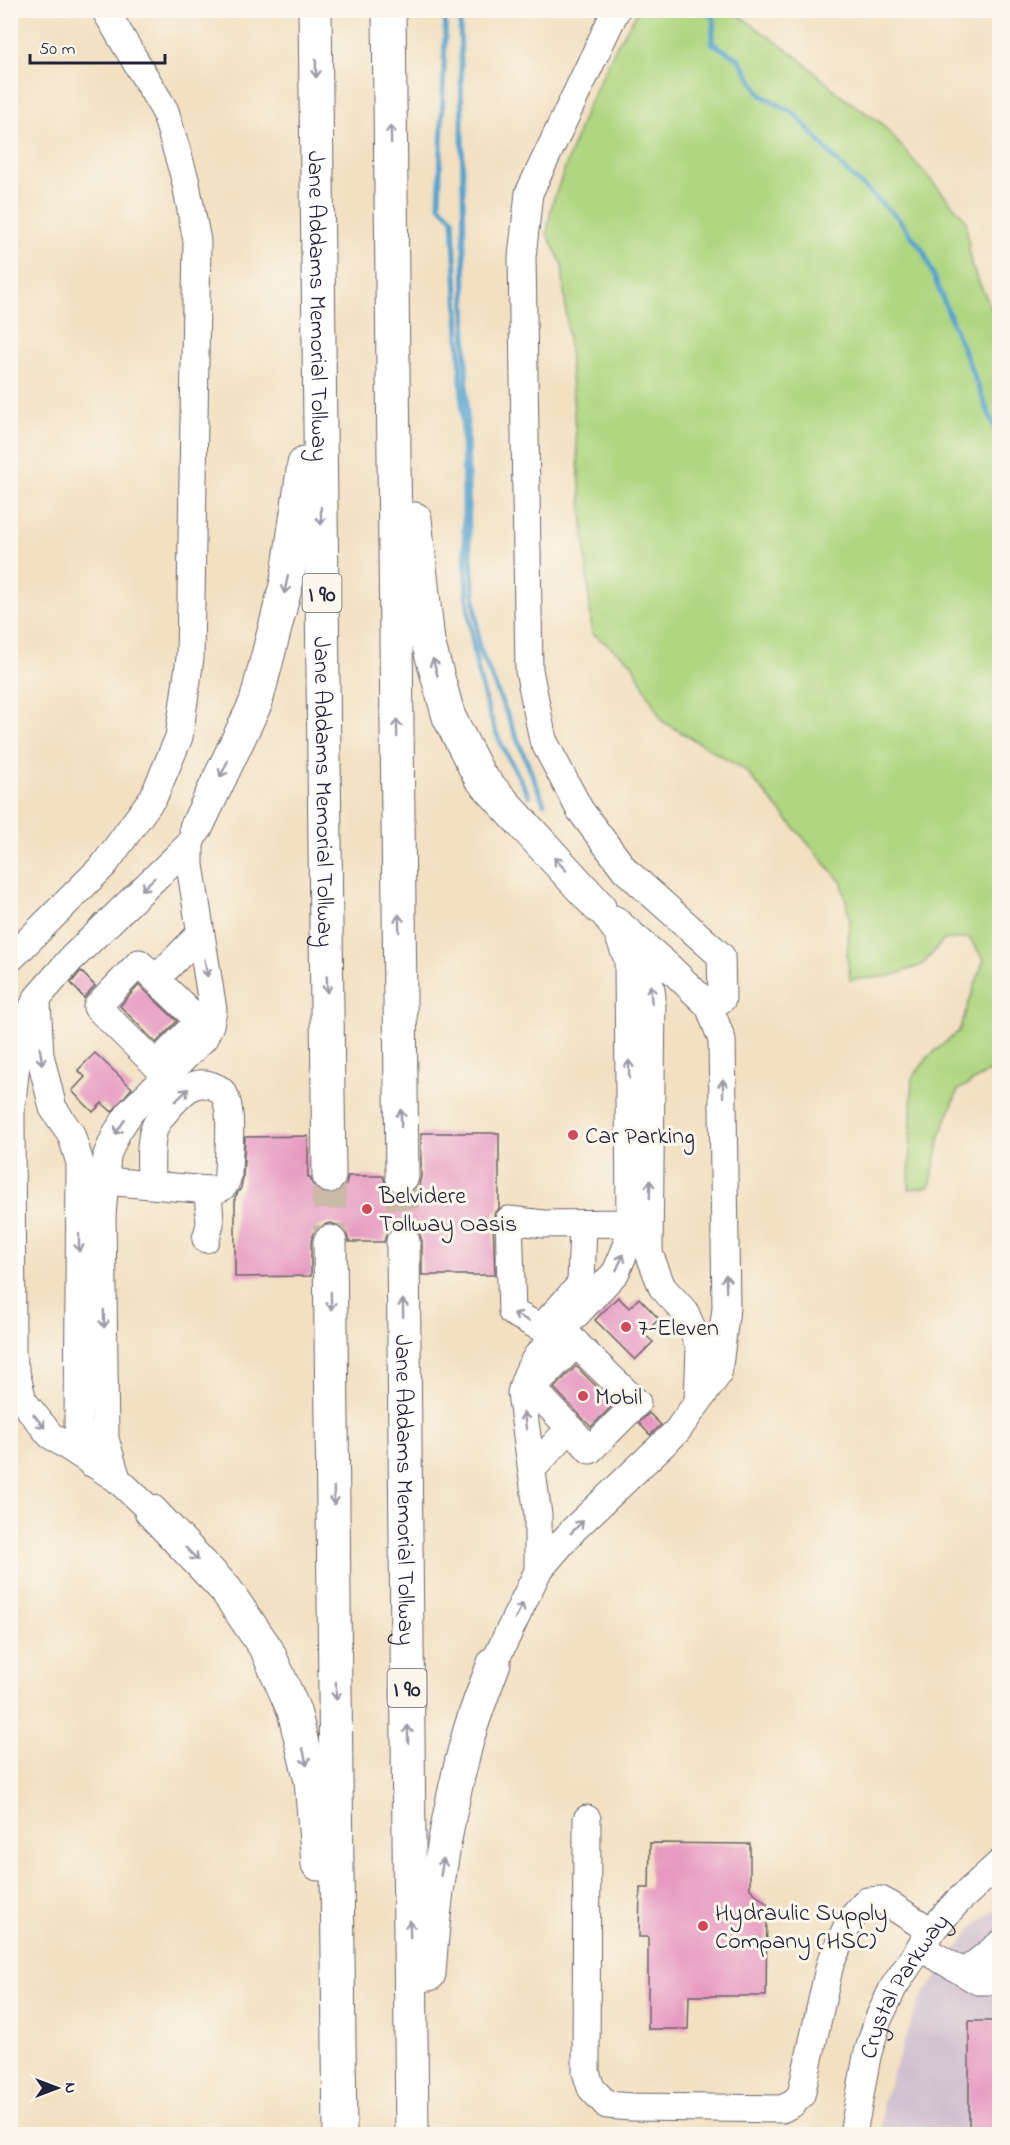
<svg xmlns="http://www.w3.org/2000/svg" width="1010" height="2145" viewBox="0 0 1010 2145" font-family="'Indie Flower',sans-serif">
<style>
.industrial{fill:#cfbdce}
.green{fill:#afd680;stroke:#687c5e;stroke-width:1.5}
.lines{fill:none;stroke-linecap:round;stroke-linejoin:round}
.stream{stroke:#55a2ce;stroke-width:5}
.building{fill:#e799c1}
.highway-tunnel{stroke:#c8baa6;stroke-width:33;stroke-dasharray:33 16;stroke-linecap:butt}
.minor-casing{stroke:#6b646a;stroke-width:29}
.highway-casing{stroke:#6b646a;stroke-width:35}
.minor{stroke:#fff;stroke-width:27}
.highway{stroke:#fff;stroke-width:33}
.oneway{stroke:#9c9ca7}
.poi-dot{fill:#d1495b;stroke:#fbf7ec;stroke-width:2}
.labels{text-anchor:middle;stroke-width:6;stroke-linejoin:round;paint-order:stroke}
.shield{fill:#fbf7ec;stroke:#636270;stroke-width:1.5}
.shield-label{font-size:22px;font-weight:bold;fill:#22223b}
.street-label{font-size:24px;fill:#22223b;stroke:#fbf7ec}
.poi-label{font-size:24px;fill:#22223b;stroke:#fbf7ec;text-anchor:start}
</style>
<rect width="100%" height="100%" fill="#fbf7ec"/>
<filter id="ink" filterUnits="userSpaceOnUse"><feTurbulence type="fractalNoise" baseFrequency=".0167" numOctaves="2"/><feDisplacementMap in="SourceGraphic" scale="12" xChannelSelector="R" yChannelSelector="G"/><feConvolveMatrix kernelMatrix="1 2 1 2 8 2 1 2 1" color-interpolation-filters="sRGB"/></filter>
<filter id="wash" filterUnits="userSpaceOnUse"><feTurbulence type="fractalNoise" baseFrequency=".008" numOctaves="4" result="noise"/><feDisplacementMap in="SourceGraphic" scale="24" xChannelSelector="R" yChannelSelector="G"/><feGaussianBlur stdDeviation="1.35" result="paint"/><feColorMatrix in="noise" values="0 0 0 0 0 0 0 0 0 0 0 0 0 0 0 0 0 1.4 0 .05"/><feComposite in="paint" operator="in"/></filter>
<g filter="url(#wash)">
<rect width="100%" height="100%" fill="#f2e0c1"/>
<!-- industrial -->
<polygon class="industrial" points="999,1906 999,2134 883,2134 882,2104 919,2001 974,1926"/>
<!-- green -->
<polygon class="green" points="638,11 733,11 801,60 841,96 881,123 966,220 971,265 999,325 999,1066 958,1090 941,1133 930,1187 909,1189 912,1078 929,1056 959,1031 984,959 969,938 944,940 922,965 891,976 850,980 847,955 850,920 842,883 745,770 662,721 631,662 592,633 562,264 547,234 552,204 586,110 617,45"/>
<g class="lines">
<!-- stream -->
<g class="stream">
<path d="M446 10 439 205 453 219C457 292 461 365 463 438 465 534 460 635 494 727 502 750 518 773 529 796"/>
<polyline points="460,10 469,538 479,647 544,803"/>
<polyline points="705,10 714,19 712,43 739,59 761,95 795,114 844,169 898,218 924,252 1000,441"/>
</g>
</g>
<g id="blocks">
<!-- building -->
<g class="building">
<polygon points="81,971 95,986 84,998 71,983"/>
<polygon points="139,985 177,1021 156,1043 120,1006"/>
<polygon points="95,1053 132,1088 112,1112 102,1103 93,1112 72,1091 85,1077 78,1070"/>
<polygon points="421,1133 499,1133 499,1209 495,1212 493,1221 495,1275 422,1275 422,1241 419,1232 412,1225 403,1223 394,1226 387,1232 384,1242 349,1242 346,1232 340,1226 330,1223 321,1226 313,1233 311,1242 311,1276 235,1277 235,1197 241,1188 243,1177 245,1137 308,1136 308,1177 310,1177 313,1186 320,1193 330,1195 339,1192 346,1185 348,1176 383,1176 386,1185 392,1192 403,1195 412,1192 419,1185 421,1176"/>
<polygon points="618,1297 629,1308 639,1298 659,1319 644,1334 653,1342 635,1360 595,1320"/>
<polygon points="576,1366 614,1404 591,1427 554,1388"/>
<polygon points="649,1413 661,1425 650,1435 639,1423"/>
<polygon points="650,1843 750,1844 750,1889 767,1904 766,1996 689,1996 688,2029 648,2029 648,1937 639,1937 640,1888 649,1888"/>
<rect x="969" y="2021" width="30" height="113"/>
</g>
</g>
</g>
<g filter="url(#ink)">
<use href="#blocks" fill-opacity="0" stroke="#6b646a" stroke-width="1.5"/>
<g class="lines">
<!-- highway-tunnel -->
<g class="highway-tunnel">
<polyline points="329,1176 330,1242"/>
<polyline points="402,1176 403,1242"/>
</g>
<defs>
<g id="minor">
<polyline points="616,10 529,193 522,257 529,670 543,740 580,810 625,870 721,956 722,999 709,1006"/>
<polyline points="637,939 647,965 652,997 649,1253 662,1287 685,1312 700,1348 698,1402"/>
<polyline points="10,959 104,865 154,796 179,737 190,658 197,241 185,179 165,111 105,10"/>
<polygon points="139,963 199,1021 156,1065 97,1007"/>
<polyline points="156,979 200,934"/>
<polyline points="37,1002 40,1055 53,1108 71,1134 80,1163 78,1425 91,1463"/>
<path d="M105 1181 208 1190C221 1190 226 1188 228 1174 228 1152 233 1119 226 1099 222 1086 203 1080 191 1087 180 1093 158 1118 154 1129 149 1146 151 1167 151 1185"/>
<polyline points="583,1224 581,1284 541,1328 512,1312 509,1220 544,1224 630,1223"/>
<polyline points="206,1239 210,1224 208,1190"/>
<polyline points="562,1330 637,1403 590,1450 570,1428"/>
<polyline points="532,1469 570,1428 532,1388 576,1343"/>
<polyline points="117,1479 50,1435 23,1401 12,1356 11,1111 19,1036 37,998 71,959 190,844"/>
<polyline points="151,1511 117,1479 105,1439 102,1216 107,1155 117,1132 131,1111 204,1038 210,1025 213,1010 190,865 190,844 194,834"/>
<polyline points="538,1571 574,1529 677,1431 718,1374 726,1308 722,1040 709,1006 668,966 614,919"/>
<path d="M494 1663 538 1571V1515L521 1393C524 1379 529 1368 537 1356L616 1272 627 1246 630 1223 628 960 617 932 599 907"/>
<polyline points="587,1819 586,2072 591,2088 607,2105 631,2107 782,2109 792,2104 801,2095 830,1964 850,1920 867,1901 881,1900 892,1906 931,1931"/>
<polyline points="920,1947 978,1981 1000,1981"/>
<polyline points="964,1973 1000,1944"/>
<path id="s1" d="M853 2134 867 2056 878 2020 893 1988 931 1931 957 1902 1000 1863"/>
</g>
<g id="highway">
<path id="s2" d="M315 10 329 1176"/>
<polyline points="389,10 402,1176"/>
<polyline points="415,519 428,642 449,717 480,777 599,907"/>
<polyline points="196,828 256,702 287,581 304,464"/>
<polyline points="330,1242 340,2134"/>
<path id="s3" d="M403 1242 412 2134"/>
<polyline points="151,1511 226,1590 267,1650 294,1711 311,1781 318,1864"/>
<path d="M429 1974C434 1895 447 1814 468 1737 475 1712 485 1688 494 1663"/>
</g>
</defs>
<!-- minor casing -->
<use href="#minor" class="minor-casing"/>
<!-- highway casing -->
<use href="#highway" class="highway-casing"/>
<!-- minor -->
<use href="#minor" class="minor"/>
<!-- highway -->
<use href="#highway" class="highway"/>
</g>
<!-- one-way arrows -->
<defs><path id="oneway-shaft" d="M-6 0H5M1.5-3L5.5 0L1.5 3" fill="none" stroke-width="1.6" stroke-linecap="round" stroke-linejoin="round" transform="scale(1.5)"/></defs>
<g class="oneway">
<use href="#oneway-shaft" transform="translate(316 69) rotate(89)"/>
<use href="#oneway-shaft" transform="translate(391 134) rotate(-91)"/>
<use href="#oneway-shaft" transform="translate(321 516) rotate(89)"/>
<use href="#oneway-shaft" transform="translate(286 585) rotate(102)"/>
<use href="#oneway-shaft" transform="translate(435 667) rotate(-106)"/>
<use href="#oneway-shaft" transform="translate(397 728) rotate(-91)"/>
<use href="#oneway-shaft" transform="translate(224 769) rotate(115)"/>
<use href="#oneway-shaft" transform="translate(560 864) rotate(-133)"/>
<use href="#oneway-shaft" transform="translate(148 884) rotate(136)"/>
<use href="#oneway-shaft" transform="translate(399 923) rotate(-91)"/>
<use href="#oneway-shaft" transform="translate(206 968) rotate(80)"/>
<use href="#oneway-shaft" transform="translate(327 984) rotate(89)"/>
<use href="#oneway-shaft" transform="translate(651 994) rotate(-94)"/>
<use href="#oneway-shaft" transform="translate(41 1056) rotate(81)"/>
<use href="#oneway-shaft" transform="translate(629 1069) rotate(-91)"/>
<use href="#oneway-shaft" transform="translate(723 1088) rotate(-91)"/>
<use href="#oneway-shaft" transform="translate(182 1095) rotate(-44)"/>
<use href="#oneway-shaft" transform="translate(401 1118) rotate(-91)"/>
<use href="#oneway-shaft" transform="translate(120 1127) rotate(123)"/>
<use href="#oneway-shaft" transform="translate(650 1189) rotate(-89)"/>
<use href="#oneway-shaft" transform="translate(79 1243) rotate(90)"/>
<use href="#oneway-shaft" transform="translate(620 1262) rotate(-66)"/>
<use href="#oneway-shaft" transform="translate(726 1283) rotate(-91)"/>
<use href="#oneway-shaft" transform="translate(331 1301) rotate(89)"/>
<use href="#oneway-shaft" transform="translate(403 1308) rotate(-91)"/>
<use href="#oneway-shaft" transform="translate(521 1317) rotate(-153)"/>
<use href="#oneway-shaft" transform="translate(104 1319) rotate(89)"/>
<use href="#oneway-shaft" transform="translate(39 1421) rotate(51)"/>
<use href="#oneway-shaft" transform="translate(525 1421) rotate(-98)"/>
<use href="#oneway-shaft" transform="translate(334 1496) rotate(89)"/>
<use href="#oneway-shaft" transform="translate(577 1527) rotate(-45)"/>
<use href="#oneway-shaft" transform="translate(192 1554) rotate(46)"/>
<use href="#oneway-shaft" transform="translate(519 1611) rotate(-64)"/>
<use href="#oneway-shaft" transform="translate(336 1691) rotate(89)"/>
<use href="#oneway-shaft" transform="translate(408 1734) rotate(-91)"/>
<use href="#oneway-shaft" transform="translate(305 1757) rotate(76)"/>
<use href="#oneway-shaft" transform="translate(442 1867) rotate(-81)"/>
<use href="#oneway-shaft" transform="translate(410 1929) rotate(-91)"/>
</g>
</g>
<!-- markers -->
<g class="poi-dot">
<circle cx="573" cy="1135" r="6"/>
<circle cx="367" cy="1209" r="6"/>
<circle cx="626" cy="1327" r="6"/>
<circle cx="583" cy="1396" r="6"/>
<circle cx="703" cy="1926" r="6"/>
</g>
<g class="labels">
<!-- shield labels -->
<g class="shield">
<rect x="302.5" y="574" width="39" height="38" rx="4.5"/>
<rect x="387.5" y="1669" width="39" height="38" rx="4.5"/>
</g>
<g class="shield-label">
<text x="322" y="601">I 90</text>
<text x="407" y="1696">I 90</text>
</g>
<!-- street labels -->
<g class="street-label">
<text dy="8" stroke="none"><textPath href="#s2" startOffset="296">Jane Addams Memorial Tollway</textPath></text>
<text dy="8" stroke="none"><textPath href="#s2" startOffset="782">Jane Addams Memorial Tollway</textPath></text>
<text dy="8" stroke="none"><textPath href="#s3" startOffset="248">Jane Addams Memorial Tollway</textPath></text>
<text dy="8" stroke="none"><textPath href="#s1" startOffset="159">Crystal Parkway</textPath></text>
</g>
<!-- poi labels -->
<g class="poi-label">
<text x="585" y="1143">Car Parking</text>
<text x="379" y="1203">Belvidere<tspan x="379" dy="28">Tollway Oasis</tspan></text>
<text x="638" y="1335">7-Eleven</text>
<text x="595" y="1404">Mobil</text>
<text x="715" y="1920">Hydraulic Supply<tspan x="715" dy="28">Company (HSC)</tspan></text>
</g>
</g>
<!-- margin -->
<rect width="1010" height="2145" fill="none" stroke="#fbf7ec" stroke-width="36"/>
<!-- north arrow -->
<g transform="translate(57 2088) rotate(90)" stroke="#fbf7ec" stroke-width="4.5" paint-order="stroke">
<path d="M0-4.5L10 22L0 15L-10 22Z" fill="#22223b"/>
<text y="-9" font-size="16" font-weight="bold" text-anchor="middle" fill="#22223b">N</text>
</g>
<!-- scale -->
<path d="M30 54v9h135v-9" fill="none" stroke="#22223b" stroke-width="3"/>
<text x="39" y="54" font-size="18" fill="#22223b" stroke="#fbf7ec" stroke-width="4.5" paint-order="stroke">50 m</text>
</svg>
